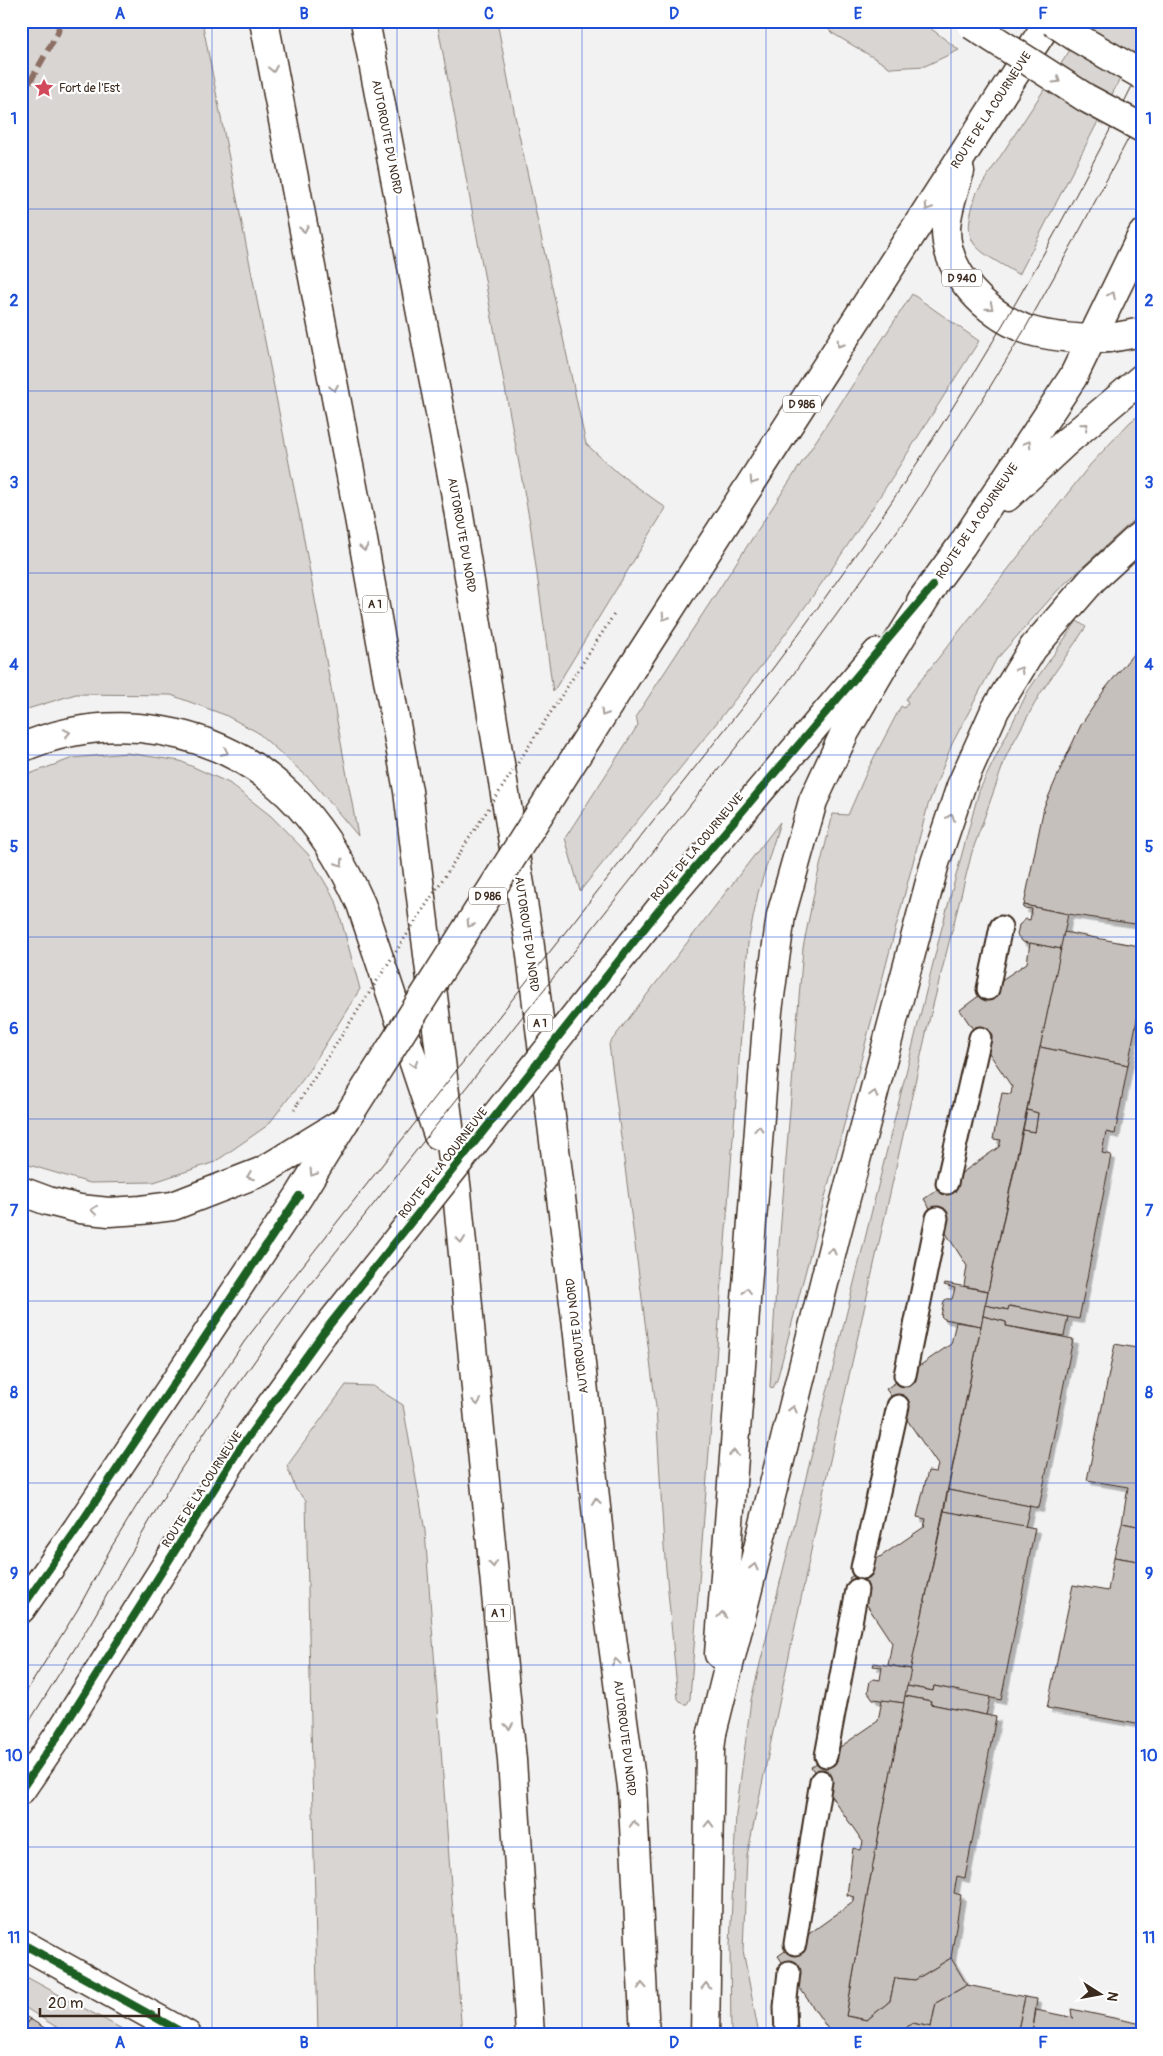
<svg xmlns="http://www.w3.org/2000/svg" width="1163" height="2056" viewBox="0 0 1163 2056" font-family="Pangolin,sans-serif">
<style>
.green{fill:#d8d5d2;stroke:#8a8078}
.building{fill:#c6c0bd;stroke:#3b2a1e;filter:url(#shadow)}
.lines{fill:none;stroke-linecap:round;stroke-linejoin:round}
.service-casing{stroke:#3b2a1e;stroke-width:25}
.minor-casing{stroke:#3b2a1e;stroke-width:31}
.primary-casing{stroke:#3b2a1e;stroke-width:31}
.motorway-casing{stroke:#3b2a1e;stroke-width:31}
.path{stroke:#3b2a1e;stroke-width:3;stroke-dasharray:1 4;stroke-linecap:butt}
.service{stroke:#fff;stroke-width:21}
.minor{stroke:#fff;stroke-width:28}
.primary{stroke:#fff;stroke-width:28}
.motorway{stroke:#fff;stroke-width:28}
.tram{stroke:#3b2a1e;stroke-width:1}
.primary-bridge-casing{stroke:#3b2a1e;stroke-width:31;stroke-linecap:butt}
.motorway-bridge-casing{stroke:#3b2a1e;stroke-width:31;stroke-linecap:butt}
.path-bridge{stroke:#3b2a1e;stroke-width:3;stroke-dasharray:1 4;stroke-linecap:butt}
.primary-bridge{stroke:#fff;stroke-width:28}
.motorway-bridge{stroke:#fff;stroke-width:28}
.quiet{stroke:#8d6e63;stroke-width:6;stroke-dasharray:12 6;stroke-linecap:butt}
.cycleway-casing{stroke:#fff;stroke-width:11}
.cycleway{stroke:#1b5e20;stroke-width:8}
.oneway{stroke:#a79f9a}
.grid{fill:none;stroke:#1d4ed8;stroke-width:1;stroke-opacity:0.55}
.labels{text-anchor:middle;stroke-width:4.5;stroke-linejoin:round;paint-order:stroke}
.shield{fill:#fff;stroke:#766a62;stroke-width:1}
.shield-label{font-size:11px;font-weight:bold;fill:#3b2a1e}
.poi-label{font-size:12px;fill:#3b2a1e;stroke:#fff;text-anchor:start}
.street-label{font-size:12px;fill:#3b2a1e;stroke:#fff}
.neatline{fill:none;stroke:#1d4ed8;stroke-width:2}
.grid-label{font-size:16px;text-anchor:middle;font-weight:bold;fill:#1d4ed8}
</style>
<defs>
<filter id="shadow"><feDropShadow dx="4.5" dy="4.5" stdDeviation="0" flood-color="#0004"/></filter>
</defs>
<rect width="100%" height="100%" fill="#f3f2f2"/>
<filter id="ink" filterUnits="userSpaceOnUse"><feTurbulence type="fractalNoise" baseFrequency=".02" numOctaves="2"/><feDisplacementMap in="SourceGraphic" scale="10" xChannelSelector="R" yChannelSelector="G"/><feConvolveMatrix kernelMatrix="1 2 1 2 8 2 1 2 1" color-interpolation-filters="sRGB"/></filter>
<g filter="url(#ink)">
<!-- green -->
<g class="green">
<polygon points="21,21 202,21 303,534 358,836 311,780 257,732 225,715 171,695 76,694 21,711"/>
<polygon points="437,21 497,21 515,116 586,444 618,473 666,508 553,692 530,523"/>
<polygon points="820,21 921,21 959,50 925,66 891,68 832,33"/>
<path d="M1089 21H1142V36L1019 275C975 247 958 248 977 192Z"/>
<path d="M912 294 979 341C915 440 854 542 783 637 718 724 648 807 580 891L565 838 638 725 636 716Z"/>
<polygon points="1142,413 1142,512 1058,590 996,660 952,744 928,805 777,1380 773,1388 770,1387 777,1271 803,948 817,878 833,814 848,815 868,769 901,706 904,708 908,703 906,699 1090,465 1130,422"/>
<polygon points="1077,621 1086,627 1040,694 1007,754 972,852 927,1029 829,1465 747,1856 743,1950 759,2035 731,2035 730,1945 736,1814 751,1700 941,931 979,791 1028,691"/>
<polygon points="127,753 180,761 229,783 271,816 308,854 336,901 360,989 307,1074 268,1125 215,1162 154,1182 90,1183 29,1165 21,1160 21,777 73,758"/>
<polygon points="780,822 758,893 748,943 690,1699 687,1704 683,1704 678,1699 676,1678 664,1547 656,1407 609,1044"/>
<polygon points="346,1385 373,1386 403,1405 425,1531 462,2035 318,2035 306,1500 296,1490 287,1466"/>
<polygon points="21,1974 133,2035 69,2035 21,2005"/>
</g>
<!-- building -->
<g class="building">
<polygon points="1142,643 1142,893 1135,924 1068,914 1024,905 1044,807 1063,763 1081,725 1105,689"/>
<polygon points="1024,905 1068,914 1061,949 1023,942 1017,935 1019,925 1026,919 1030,920 1032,909 1023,908"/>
<polygon points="1064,932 1139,946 1138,956 1142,956 1142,994 1128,1065 1040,1047"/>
<polygon points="1030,943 1061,949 988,1291 964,1286 967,1266 924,1199 999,1147 1001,1140 993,1139 1002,1093 1011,1094 1012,1087 960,1010 988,989 1027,963"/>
<polygon points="1040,1047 1128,1065 1115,1134 1106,1132 1102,1153 1111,1155 1079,1319 1009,1306 1008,1310 985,1305 1023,1130 1035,1132 1038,1113 1027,1110"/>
<polygon points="1027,1110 1038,1113 1035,1132 1023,1130"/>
<polygon points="945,1283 988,1291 981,1326 944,1319 941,1316 944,1301 946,1299 952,1299 955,1288 944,1285"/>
<polygon points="985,1305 1008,1310 1009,1306 1068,1317 1064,1336 1006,1326 1006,1322 983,1316"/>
<polygon points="983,1316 1006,1322 1006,1326 1073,1339 1039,1508 948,1490"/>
<polygon points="956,1322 981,1326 911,1669 888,1665 892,1643 849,1578 924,1527 926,1519 917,1517 928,1471 936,1472 938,1465 886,1389 951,1344"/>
<polygon points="1115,1344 1142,1349 1142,1527 1122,1523 1128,1487 1087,1480"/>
<polygon points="948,1490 1030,1506 1025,1527 944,1511"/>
<polygon points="944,1511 1035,1528 1001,1700 934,1686 933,1691 907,1686"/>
<polygon points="1122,1523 1142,1527 1142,1540 1138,1561 1114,1557"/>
<polygon points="1142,1540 1142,1725 1047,1708 1073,1585 1108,1591 1114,1557 1138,1561"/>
<polygon points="874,1663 911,1669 904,1703 873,1699 868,1692 870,1681 874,1679 880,1680 882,1667 873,1666"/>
<polygon points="907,1686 933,1691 934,1686 990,1697 986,1715 930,1704 931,1701 905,1696"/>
<polygon points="905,1696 931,1701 930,1704 996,1717 965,1878 957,1876 954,1893 961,1895 951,1958 915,1980 895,1978 890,2001 867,2020 846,2016 868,1890"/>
<polygon points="882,1700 904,1703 868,1890 846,2016 867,2020 890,2001 895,1978 915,1980 951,1958 967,1985 936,2003 931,2027 912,2023 898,2035 832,2035 778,1956 852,1903 854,1897 847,1895 853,1848 861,1850 863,1842 811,1767 878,1721"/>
<polygon points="967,1985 1025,1997 1017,2035 898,2035 912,2023 931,2027 936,2003"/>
<polygon points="1025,1997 1037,1999 1032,2035 1017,2035"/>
<polygon points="1071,2009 1142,2024 1142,2035 1032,2035 1036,2010 1074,2018 1072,2017"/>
<polygon points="21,2014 30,2019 21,2034"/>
<polygon points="30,2019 56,2035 21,2035"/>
</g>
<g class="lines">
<defs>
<g id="service">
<polyline points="988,989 1001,927"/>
<polyline points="947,1183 980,1038"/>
<polyline points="905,1375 937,1218"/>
<polyline points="862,1568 898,1406"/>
<polyline points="826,1756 857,1590"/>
<polyline points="795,1944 821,1781"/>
<polyline points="786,2035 785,2007 789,1972"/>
</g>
<polyline id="minor" points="21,1943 187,2035"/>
<g id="primary">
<path d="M960 171C955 186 946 214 946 230 946 274 987 314 1025 329 1044 336 1069 338 1089 339 1106 340 1125 335 1142 332"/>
<polyline points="1007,497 1066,442 1142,378"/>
<polyline points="921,601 962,545 1073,377 1142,235"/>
<polyline points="630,671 1049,21"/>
<polyline points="663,905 877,653"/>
<polyline points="21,1609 77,1529 299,1196 345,1121"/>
<polyline points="719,1654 768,1011 781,915 813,801 845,732 891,653 933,586"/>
<polyline points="712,1733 836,1235 935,863 961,786 995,710 1033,648 1093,579 1142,534"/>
<polyline points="21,1790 60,1733 238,1451 323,1333"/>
</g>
<g id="motorway">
<polyline points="264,21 359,518 408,791 457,1192 512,1760 530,2035"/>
<polyline points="365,21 455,491 529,939 578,1335 601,1555 632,1787 645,2035"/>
<path d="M21 748C112 709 216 726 288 794 320 825 343 864 361 904L438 1135"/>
<polyline points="21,1191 48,1201 80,1209 109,1212 141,1210 173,1206 263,1171 345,1121"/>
<polyline points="705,2035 710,1750 712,1733"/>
</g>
</defs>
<!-- service casing -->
<use href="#service" class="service-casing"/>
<!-- minor casing -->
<use href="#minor" class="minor-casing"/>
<!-- primary casing -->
<use href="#primary" class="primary-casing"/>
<!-- motorway casing -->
<use href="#motorway" class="motorway-casing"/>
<!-- path -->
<polyline class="path" points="294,1110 298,1103"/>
<!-- service -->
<use href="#service" class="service"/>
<!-- minor -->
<use href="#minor" class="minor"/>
<!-- primary -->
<use href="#primary" class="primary"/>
<!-- motorway -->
<use href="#motorway" class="motorway"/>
<!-- tram -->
<g class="tram">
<path d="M21 1700 78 1609 112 1546 155 1476 244 1342 297 1273 770 672C914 483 1037 280 1142 66"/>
<polyline points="21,1735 90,1624 170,1486 210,1424 300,1297 787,683 905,520 982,400 1025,329 1081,228 1142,113"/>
</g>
<defs>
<g id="primary-bridge">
<polyline points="345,1121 630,671"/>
<polyline points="323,1333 663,905"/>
</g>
<g id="motorway-bridge">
<polyline points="1052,21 1076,37 1142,75"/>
<polyline points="972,25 1086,98 1142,128"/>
</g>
</defs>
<!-- primary-bridge casing -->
<use href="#primary-bridge" class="primary-bridge-casing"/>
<!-- motorway-bridge casing -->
<use href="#motorway-bridge" class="motorway-bridge-casing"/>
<!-- path-bridge -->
<polyline class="path-bridge" points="298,1103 615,613"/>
<!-- primary-bridge -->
<use href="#primary-bridge" class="primary-bridge"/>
<!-- motorway-bridge -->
<use href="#motorway-bridge" class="motorway-bridge"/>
<!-- quiet -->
<polyline class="quiet" points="21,98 58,32 60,21"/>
<defs>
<g id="cycleway">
<polyline points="21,1609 77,1529 299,1196"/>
<polyline points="21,1790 60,1733 238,1451 323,1333 663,905 933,586"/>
<polyline points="21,1943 187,2035"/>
</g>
</defs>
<!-- cycleway casing -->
<use href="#cycleway" class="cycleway-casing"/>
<!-- cycleway -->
<use href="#cycleway" class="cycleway"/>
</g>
<!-- one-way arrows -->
<defs><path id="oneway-chevron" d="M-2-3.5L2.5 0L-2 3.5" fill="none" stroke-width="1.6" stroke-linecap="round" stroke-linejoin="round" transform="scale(1.25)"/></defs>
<g class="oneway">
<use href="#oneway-chevron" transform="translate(273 69) rotate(79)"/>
<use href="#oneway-chevron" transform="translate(1057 80) rotate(32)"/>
<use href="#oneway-chevron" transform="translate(928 207) rotate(123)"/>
<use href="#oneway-chevron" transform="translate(304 229) rotate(79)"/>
<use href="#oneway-chevron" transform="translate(1112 295) rotate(-64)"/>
<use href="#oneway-chevron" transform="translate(990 307) rotate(39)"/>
<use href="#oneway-chevron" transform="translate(840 344) rotate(123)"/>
<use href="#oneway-chevron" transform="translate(334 388) rotate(79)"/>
<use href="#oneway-chevron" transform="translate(1085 426) rotate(-40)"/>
<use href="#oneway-chevron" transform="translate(1028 444) rotate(-57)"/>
<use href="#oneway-chevron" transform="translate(753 481) rotate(123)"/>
<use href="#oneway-chevron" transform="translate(364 548) rotate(80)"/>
<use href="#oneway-chevron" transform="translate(665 617) rotate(123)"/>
<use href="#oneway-chevron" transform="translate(1020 670) rotate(-59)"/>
<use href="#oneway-chevron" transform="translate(604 713) rotate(122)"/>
<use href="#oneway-chevron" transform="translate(67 733) rotate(-11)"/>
<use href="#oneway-chevron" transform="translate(225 752) rotate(26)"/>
<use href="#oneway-chevron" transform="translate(951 817) rotate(-71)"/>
<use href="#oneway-chevron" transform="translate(340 863) rotate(58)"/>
<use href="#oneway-chevron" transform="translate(470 924) rotate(122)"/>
<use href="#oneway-chevron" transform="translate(414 1064) rotate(72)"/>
<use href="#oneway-chevron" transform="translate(874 1094) rotate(-75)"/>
<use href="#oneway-chevron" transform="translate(759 1129) rotate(-86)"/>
<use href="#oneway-chevron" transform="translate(313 1173) rotate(122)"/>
<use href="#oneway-chevron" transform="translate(250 1176) rotate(159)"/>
<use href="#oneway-chevron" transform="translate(94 1210) rotate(-174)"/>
<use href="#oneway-chevron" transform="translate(461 1240) rotate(84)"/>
<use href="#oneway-chevron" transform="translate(832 1251) rotate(-76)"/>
<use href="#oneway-chevron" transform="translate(747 1291) rotate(-86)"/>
<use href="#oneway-chevron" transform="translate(477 1402) rotate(84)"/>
<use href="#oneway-chevron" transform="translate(793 1409) rotate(-76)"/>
<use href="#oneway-chevron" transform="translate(734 1453) rotate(-86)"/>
<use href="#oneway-chevron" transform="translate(596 1501) rotate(-96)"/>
<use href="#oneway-chevron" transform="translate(493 1564) rotate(84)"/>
<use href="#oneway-chevron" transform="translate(754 1567) rotate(-76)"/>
<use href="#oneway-chevron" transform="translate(722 1615) rotate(-86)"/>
<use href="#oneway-chevron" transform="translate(616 1662) rotate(-98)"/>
<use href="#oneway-chevron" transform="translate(509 1726) rotate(84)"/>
<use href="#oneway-chevron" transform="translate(634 1824) rotate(-93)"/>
<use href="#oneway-chevron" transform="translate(709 1824) rotate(-89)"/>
<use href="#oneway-chevron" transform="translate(642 1986) rotate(-93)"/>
<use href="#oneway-chevron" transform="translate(706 1986) rotate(-89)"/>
</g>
</g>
<!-- grid -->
<path class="grid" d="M212 21V2035M397 21V2035M582 21V2035M766 21V2035M951 21V2035M21 209H1142M21 391H1142M21 573H1142M21 755H1142M21 937H1142M21 1119H1142M21 1301H1142M21 1483H1142M21 1665H1142M21 1847H1142"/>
<!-- icons -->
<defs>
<symbol id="sight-bare" viewBox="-9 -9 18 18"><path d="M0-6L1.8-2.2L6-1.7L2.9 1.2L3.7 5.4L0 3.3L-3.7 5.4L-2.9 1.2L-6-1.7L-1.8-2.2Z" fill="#d1495b" stroke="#fff" stroke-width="2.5" paint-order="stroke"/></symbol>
</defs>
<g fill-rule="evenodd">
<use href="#sight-bare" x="30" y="74" width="28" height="28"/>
</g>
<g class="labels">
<!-- shield labels -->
<g class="shield">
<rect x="942" y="269.5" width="40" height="17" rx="4"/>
<rect x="783" y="395.5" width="38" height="17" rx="4"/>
<rect x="362.5" y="595.5" width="25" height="17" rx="4"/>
<rect x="469" y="887.5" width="38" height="17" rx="4"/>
<rect x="527.5" y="1014.5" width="25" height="17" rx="4"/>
<rect x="485.5" y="1604.5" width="25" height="17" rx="4"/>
</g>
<g class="shield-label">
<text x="962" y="282">D 940</text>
<text x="802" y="408">D 986</text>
<text x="375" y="608">A 1</text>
<text x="488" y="900">D 986</text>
<text x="540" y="1027">A 1</text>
<text x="498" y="1617">A 1</text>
</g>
<!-- poi labels -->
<g class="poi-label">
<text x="59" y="92">Fort de l'Est</text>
</g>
<!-- street labels -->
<g class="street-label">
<text transform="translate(991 110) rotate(-57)" y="4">ROUTE DE LA COURNEUVE</text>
<text transform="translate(387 137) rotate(79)" y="4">AUTOROUTE DU NORD</text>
<text transform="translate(977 521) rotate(-56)" y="4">ROUTE DE LA COURNEUVE</text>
<text transform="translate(462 535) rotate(80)" y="4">AUTOROUTE DU NORD</text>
<text transform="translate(697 847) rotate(-50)" y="4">ROUTE DE LA COURNEUVE</text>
<text transform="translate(527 934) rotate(82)" y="4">AUTOROUTE DU NORD</text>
<text transform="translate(443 1163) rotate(-52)" y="4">ROUTE DE LA COURNEUVE</text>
<text transform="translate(577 1336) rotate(-97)" y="4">AUTOROUTE DU NORD</text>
<text transform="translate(202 1489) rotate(-57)" y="4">ROUTE DE LA COURNEUVE</text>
<text transform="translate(625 1738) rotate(83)" y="4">AUTOROUTE DU NORD</text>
</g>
</g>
<!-- margin -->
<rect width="1163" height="2056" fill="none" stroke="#fff" stroke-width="55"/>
<!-- north arrow -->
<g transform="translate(1100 1994) rotate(101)" stroke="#ffffff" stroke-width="4" paint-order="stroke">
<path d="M0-4L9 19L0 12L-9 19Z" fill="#3b2a1e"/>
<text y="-8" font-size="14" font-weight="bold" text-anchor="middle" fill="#3b2a1e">N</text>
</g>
<!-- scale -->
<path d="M40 2008v8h119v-8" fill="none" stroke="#3b2a1e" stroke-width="2.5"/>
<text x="48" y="2008" font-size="15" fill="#3b2a1e" stroke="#ffffff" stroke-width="4" paint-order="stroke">20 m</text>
<rect x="28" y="28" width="1108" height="2000" class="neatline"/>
<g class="grid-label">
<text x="120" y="19">A</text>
<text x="304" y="19">B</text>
<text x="489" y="19">C</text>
<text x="674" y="19">D</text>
<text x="858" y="19">E</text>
<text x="1043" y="19">F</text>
<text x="14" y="124">1</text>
<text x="1149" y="124">1</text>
<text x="14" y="306">2</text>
<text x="1149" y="306">2</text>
<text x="14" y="488">3</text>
<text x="1149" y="488">3</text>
<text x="14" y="670">4</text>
<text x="1149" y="670">4</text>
<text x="14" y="852">5</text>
<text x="1149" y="852">5</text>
<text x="14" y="1034">6</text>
<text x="1149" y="1034">6</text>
<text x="14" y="1216">7</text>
<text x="1149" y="1216">7</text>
<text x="14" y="1398">8</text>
<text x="1149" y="1398">8</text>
<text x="14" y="1579">9</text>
<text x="1149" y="1579">9</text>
<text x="14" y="1761">10</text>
<text x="1149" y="1761">10</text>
<text x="14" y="1943">11</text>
<text x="1149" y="1943">11</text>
<text x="120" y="2048">A</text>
<text x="304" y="2048">B</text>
<text x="489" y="2048">C</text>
<text x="674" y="2048">D</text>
<text x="858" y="2048">E</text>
<text x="1043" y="2048">F</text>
</g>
</svg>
